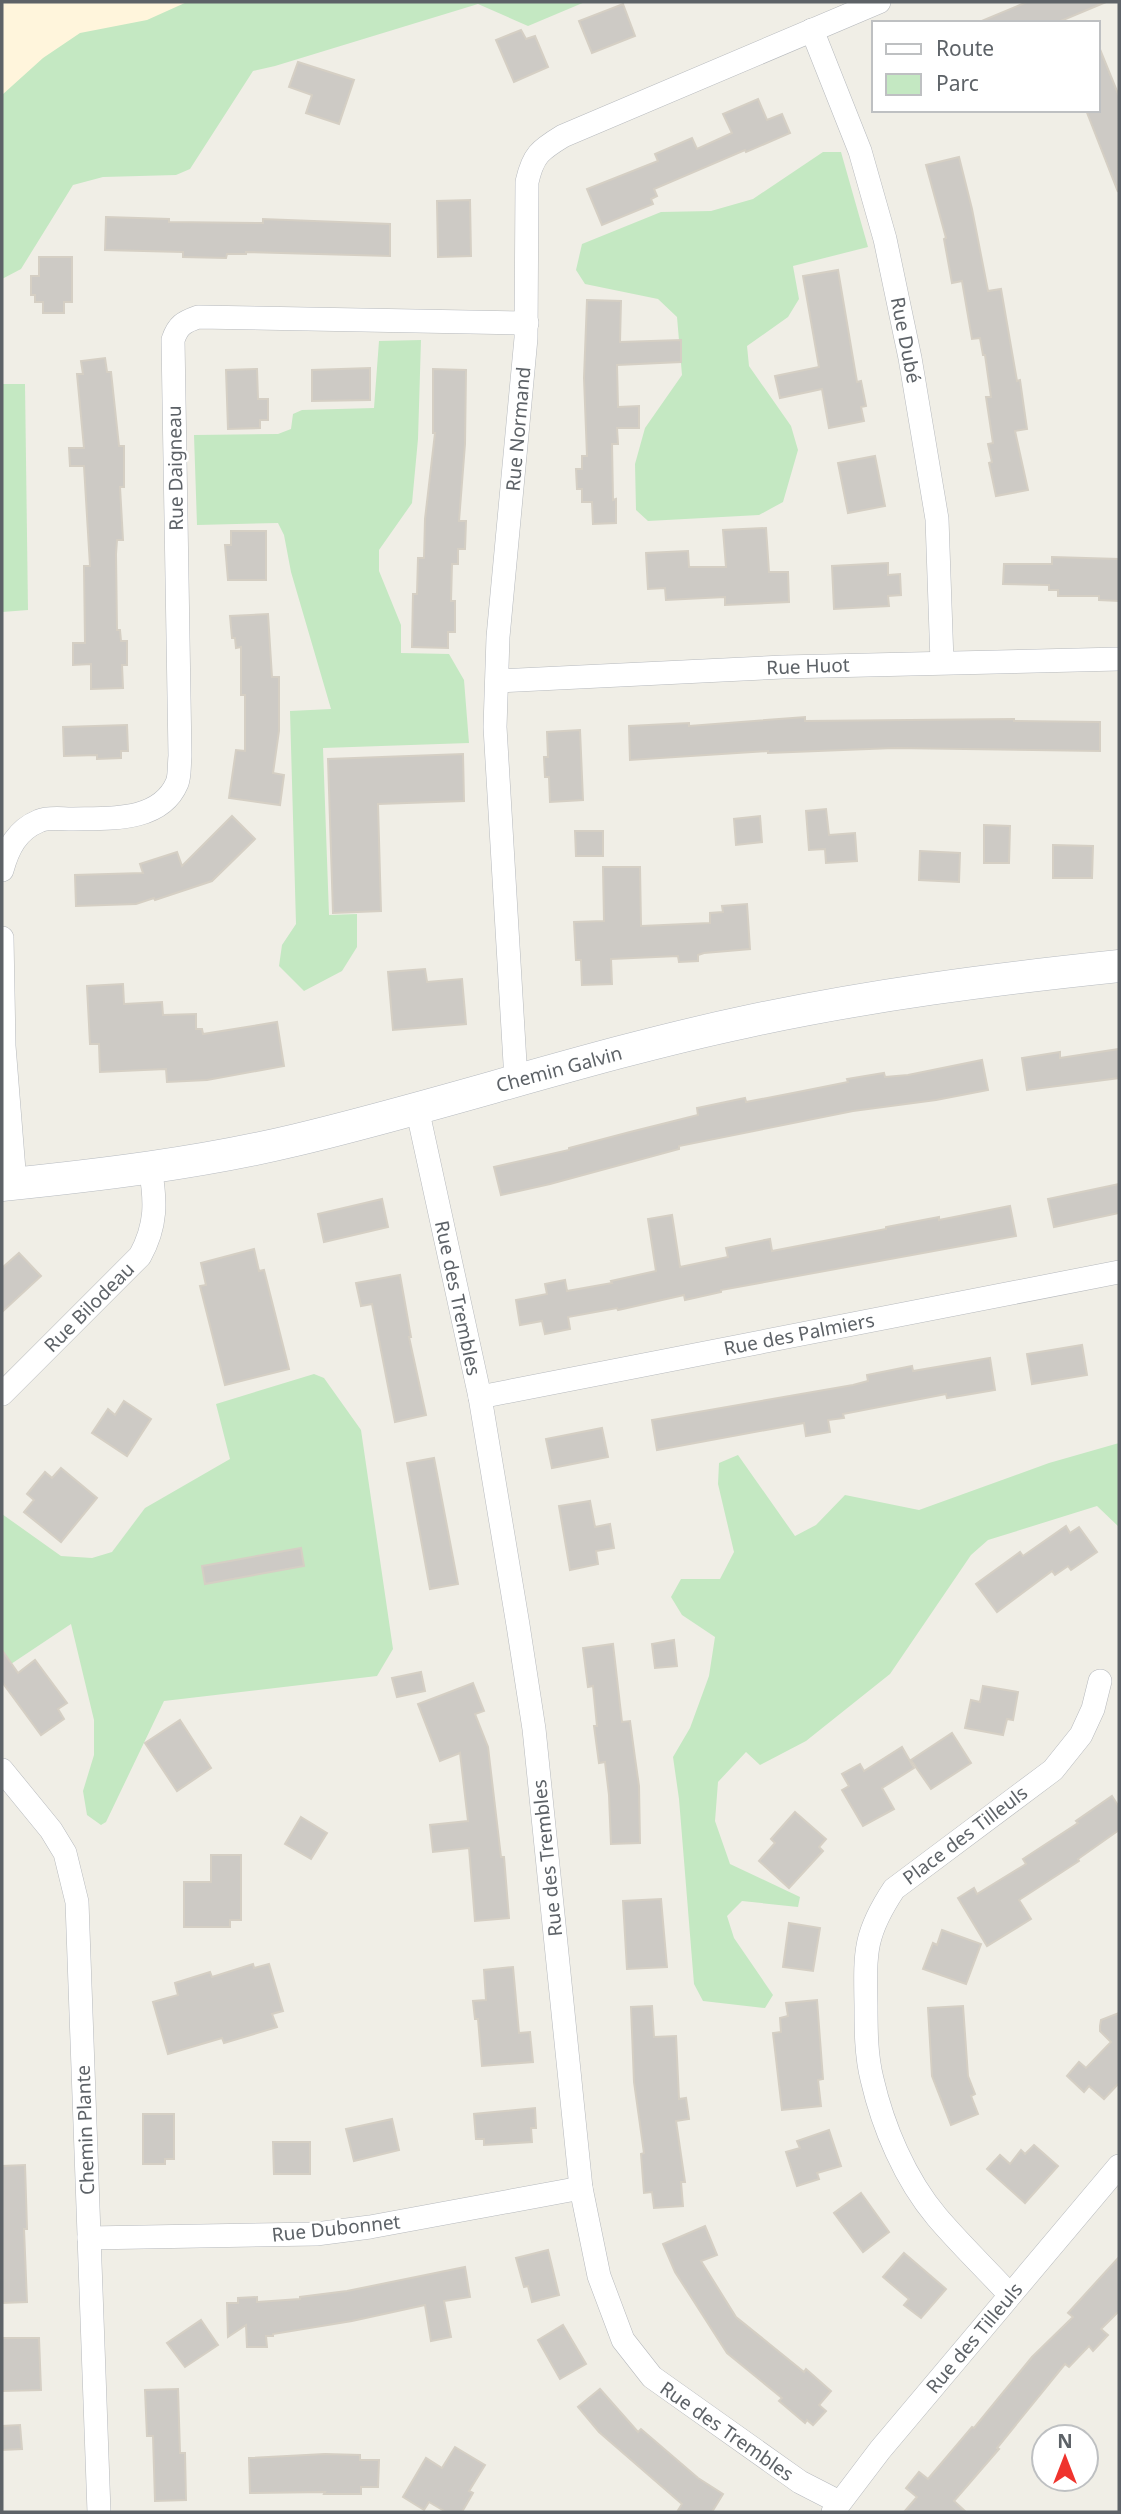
<svg xmlns="http://www.w3.org/2000/svg" width="1121" height="2514" viewBox="0 0 1121 2514" font-family="'Noto Sans',sans-serif">
<style>
.commercial{fill:#fff5dc}
.green{fill:#c4e8c2}
.building{fill:#cdcac5;stroke:#d5cfc4;stroke-width:2}
.lines{fill:none;stroke-linecap:round;stroke-linejoin:round}
.street-casing{stroke:#b6b9bd;stroke-width:24}
.secondary-casing{stroke:#b7bbc0;stroke-width:33}
.street{stroke:#fff;stroke-width:23}
.secondary{stroke:#fff;stroke-width:32}
.labels{text-anchor:middle;stroke-width:5;stroke-linejoin:round;paint-order:stroke}
.street-label{font-size:19px;fill:#5d6267;stroke:#fff}
</style>
<rect width="100%" height="100%" fill="#f0eee6"/>
<!-- commercial -->
<polygon class="commercial" points="2,2 348,2 2,135"/>
<!-- green -->
<g class="green">
<polygon points="187,2 585,2 528,26 478,4 275,66 253,71 190,169 176,175 103,177 73,185 21,269 2,279 2,95 43,58 80,33 147,20"/>
<polygon points="823,152 841,152 868,247 793,266 799,299 788,317 747,346 749,366 791,426 798,450 783,502 759,515 648,521 636,510 635,464 645,428 682,375 677,317 658,299 585,284 576,270 582,244 661,212 711,211 753,199"/>
<polygon points="421,340 418,439 412,503 379,550 379,571 401,625 401,653 449,654 464,680 469,743 323,748 329,915 357,914 357,947 342,971 304,991 279,966 282,945 296,924 290,711 331,709 291,572 284,535 278,523 197,525 194,435 278,434 291,429 293,414 302,410 374,408 379,341"/>
<polygon points="2,384 25,384 28,610 2,612"/>
<polygon points="314,1374 324,1378 361,1430 393,1649 377,1676 164,1701 106,1822 101,1825 87,1815 83,1791 94,1755 94,1720 71,1624 2,1670 2,1514 61,1556 92,1558 112,1552 145,1508 230,1459 216,1404"/>
<polygon points="1119,1443 1119,1527 1097,1506 988,1540 971,1555 890,1674 806,1741 760,1765 746,1752 718,1782 715,1821 730,1864 800,1897 798,1907 742,1901 727,1916 734,1938 773,1995 765,2008 703,2001 694,1984 679,1799 673,1757 690,1728 709,1676 715,1637 682,1615 671,1597 681,1579 720,1579 734,1552 718,1484 719,1463 738,1455 795,1536 816,1525 845,1495 919,1510 1049,1463"/>
</g>
<!-- building -->
<g class="building">
<polygon points="1027,2 1106,2 1056,23 977,23"/>
<polygon points="623,4 635,36 592,53 579,21"/>
<polygon points="521,30 526,39 535,36 548,67 514,82 496,40"/>
<polygon points="1099,47 1119,96 1118,192 1086,110 1098,110"/>
<polygon points="298,62 354,80 339,124 306,113 312,95 289,87"/>
<polygon points="758,99 767,120 782,114 790,133 746,152 745,150 654,189 657,196 651,199 653,204 602,225 587,189 658,161 655,154 692,138 697,149 732,133 723,114"/>
<polygon points="959,157 972,209 988,291 1001,289 1017,381 1020,380 1027,429 1015,431 1028,490 996,496 989,463 992,462 988,444 993,443 986,397 991,397 985,355 983,355 980,338 972,339 962,281 952,283 944,239 946,238 926,165"/>
<polygon points="470,200 471,256 438,257 437,201"/>
<polygon points="106,217 169,219 169,222 263,223 263,219 390,224 390,256 246,252 246,254 227,254 226,258 183,257 183,252 105,250"/>
<polygon points="39,257 72,257 72,302 64,302 64,313 43,313 43,302 35,302 35,295 31,295 31,276 39,276"/>
<polygon points="838,270 857,382 861,381 866,406 861,407 864,421 829,428 822,389 780,398 775,376 819,367 803,276"/>
<polygon points="587,300 621,301 620,342 681,340 681,362 617,365 618,407 639,406 639,428 617,428 618,444 612,444 613,500 616,499 616,523 593,524 592,502 582,502 582,489 577,489 576,469 582,469 582,456 587,456 584,378"/>
<polygon points="105,358 107,372 111,372 119,446 124,446 124,487 120,487 123,540 117,540 116,554 117,630 120,630 121,641 127,641 127,665 122,665 123,688 91,689 91,664 73,665 73,643 85,643 84,566 90,566 84,466 70,466 69,448 84,448 77,374 83,374 81,361"/>
<polygon points="370,368 370,400 312,401 312,370"/>
<polygon points="257,369 258,399 268,399 268,420 260,420 260,428 228,429 226,370"/>
<polygon points="433,369 466,370 465,444 459,521 466,521 465,549 458,549 458,564 452,564 451,601 455,601 455,632 448,632 448,648 412,647 413,594 417,594 418,558 424,558 425,519 435,433 433,433"/>
<polygon points="875,456 885,506 848,513 838,463"/>
<polygon points="766,528 769,572 788,572 789,602 725,605 725,597 666,600 665,588 648,589 646,553 688,551 689,567 726,567 723,530"/>
<polygon points="231,531 266,531 266,580 228,580 225,545 231,545"/>
<polygon points="1052,557 1119,559 1119,601 1099,600 1099,596 1058,596 1058,590 1049,590 1049,585 1003,584 1004,564 1052,564"/>
<polygon points="888,563 888,575 900,574 901,595 888,596 889,606 834,609 832,566"/>
<polygon points="268,614 272,677 279,677 279,731 273,773 284,775 280,805 229,798 236,750 245,751 245,695 241,695 241,647 236,648 235,638 232,638 230,616"/>
<polygon points="805,717 805,721 1014,719 1014,721 1100,722 1100,751 894,748 768,753 768,751 630,760 629,726 689,723 689,726"/>
<polygon points="127,725 128,751 121,751 121,758 97,759 97,755 64,756 63,727"/>
<polygon points="580,730 583,800 550,802 549,777 545,777 544,757 548,757 547,732"/>
<polygon points="463,754 464,801 378,804 381,911 333,913 328,759"/>
<polygon points="826,809 829,835 855,833 857,861 826,863 825,849 809,850 806,811"/>
<polygon points="232,816 255,839 212,881 155,900 154,898 136,904 76,906 75,875 143,873 140,864 177,852 182,866"/>
<polygon points="760,816 762,842 736,845 734,819"/>
<polygon points="984,825 1010,826 1009,863 984,863"/>
<polygon points="575,831 603,831 603,856 576,856"/>
<polygon points="1053,845 1093,846 1092,878 1053,878"/>
<polygon points="920,851 960,853 959,882 919,880"/>
<polygon points="603,867 640,867 641,926 710,923 710,913 723,912 722,906 747,904 750,949 704,953 698,955 698,961 679,962 678,956 611,959 612,984 582,985 581,960 576,960 574,922 604,921"/>
<polygon points="425,969 427,982 462,979 466,1024 393,1030 388,972"/>
<polygon points="123,984 124,1004 162,1002 163,1015 196,1014 196,1029 202,1029 203,1034 277,1022 284,1066 207,1080 167,1082 166,1069 100,1072 99,1044 90,1044 87,986"/>
<polygon points="1119,1049 1119,1078 1027,1090 1022,1058 1060,1052 1060,1058"/>
<polygon points="982,1060 988,1090 936,1100 853,1111 679,1146 679,1149 550,1184 501,1195 494,1167 569,1150 569,1148 630,1132 698,1115 697,1108 745,1098 746,1102 798,1092 848,1082 847,1079 884,1073 885,1077 908,1075"/>
<polygon points="1119,1184 1119,1213 1054,1227 1048,1199"/>
<polygon points="382,1199 388,1227 324,1242 318,1214"/>
<polygon points="1010,1206 1016,1236 721,1290 721,1292 685,1300 684,1295 618,1310 617,1308 568,1317 570,1329 545,1334 542,1321 520,1325 516,1300 547,1294 545,1284 565,1280 567,1291 612,1283 611,1281 656,1271 648,1219 672,1215 680,1267 728,1257 726,1248 770,1239 772,1251 886,1229 886,1227 939,1217 939,1220"/>
<polygon points="254,1249 259,1271 264,1270 289,1369 225,1385 200,1286 206,1285 201,1263"/>
<polygon points="19,1253 41,1276 2,1312 2,1268"/>
<polygon points="400,1275 411,1337 409,1337 426,1415 395,1422 372,1304 361,1306 356,1283"/>
<polygon points="1082,1345 1087,1375 1032,1384 1027,1354"/>
<polygon points="990,1358 995,1390 947,1398 946,1394 843,1414 844,1418 828,1420 830,1432 806,1436 804,1423 657,1450 652,1420 853,1385 868,1381 867,1375 912,1366 913,1371"/>
<polygon points="124,1401 151,1419 127,1456 92,1433 108,1409 115,1415"/>
<polygon points="602,1428 608,1457 552,1468 546,1439"/>
<polygon points="434,1458 458,1584 430,1589 407,1463"/>
<polygon points="61,1468 97,1498 61,1542 24,1512 34,1500 27,1494 45,1472 52,1478"/>
<polygon points="590,1501 595,1527 610,1524 614,1548 596,1551 598,1564 570,1570 559,1506"/>
<polygon points="1066,1526 1070,1533 1079,1527 1097,1552 1071,1570 1068,1566 1055,1575 1052,1571 997,1612 976,1584 1020,1552 1023,1556"/>
<polygon points="301,1548 304,1566 205,1584 202,1566"/>
<polygon points="674,1640 677,1666 655,1668 652,1644"/>
<polygon points="613,1644 622,1722 630,1721 635,1758 639,1786 640,1843 611,1844 609,1795 605,1762 599,1763 594,1726 597,1726 593,1686 588,1687 583,1648"/>
<polygon points="2,1650 18,1673 35,1660 67,1703 58,1709 64,1719 41,1735 2,1682"/>
<polygon points="421,1672 425,1691 397,1697 392,1678"/>
<polygon points="473,1683 484,1711 475,1714 488,1747 501,1857 504,1857 509,1918 475,1921 469,1848 433,1852 430,1825 468,1821 460,1753 440,1761 418,1704"/>
<polygon points="983,1686 1018,1692 1013,1720 1007,1719 1003,1735 965,1728 971,1700 980,1702"/>
<polygon points="180,1720 211,1768 177,1791 145,1743"/>
<polygon points="952,1733 971,1763 931,1789 911,1760"/>
<polygon points="902,1747 914,1768 882,1788 894,1809 863,1826 842,1790 849,1786 842,1774 860,1764 864,1771"/>
<polygon points="1112,1796 1119,1807 1119,1830 1078,1859 1079,1861 1019,1900 1031,1919 987,1946 958,1898 974,1888 977,1894 1026,1864 1023,1859 1078,1823 1076,1821"/>
<polygon points="795,1812 826,1839 819,1847 823,1851 789,1888 759,1861 775,1843 771,1839"/>
<polygon points="301,1817 327,1833 311,1859 285,1844"/>
<polygon points="211,1855 241,1855 241,1920 230,1920 230,1927 184,1927 184,1882 211,1882"/>
<polygon points="661,1899 667,1967 627,1969 623,1901"/>
<polygon points="789,1923 820,1928 813,1971 783,1967"/>
<polygon points="942,1930 981,1944 966,1984 923,1969 933,1943 937,1945"/>
<polygon points="253,1964 254,1968 269,1964 283,2011 272,2014 277,2027 224,2043 222,2038 168,2054 153,2002 178,1995 175,1983 210,1972 212,1977"/>
<polygon points="513,1967 519,2033 530,2032 533,2062 482,2066 478,2019 475,2019 473,2001 486,2000 484,1970"/>
<polygon points="817,2000 823,2079 818,2080 821,2106 782,2110 773,2033 781,2032 780,2018 788,2016 786,2003"/>
<polygon points="652,2006 654,2037 676,2036 679,2099 686,2098 689,2119 676,2121 685,2182 681,2182 683,2206 654,2208 652,2192 644,2193 641,2154 644,2153 634,2082 631,2007"/>
<polygon points="963,2006 968,2076 975,2094 971,2096 978,2114 951,2125 932,2076 928,2008"/>
<polygon points="1119,2013 1119,2083 1104,2099 1089,2086 1084,2092 1067,2076 1079,2062 1086,2068 1111,2042 1100,2031 1100,2026 1101,2020"/>
<polygon points="535,2108 536,2128 531,2128 532,2142 484,2145 484,2139 476,2139 474,2114"/>
<polygon points="143,2114 174,2114 174,2159 165,2159 165,2164 143,2164"/>
<polygon points="392,2119 399,2150 354,2161 346,2129"/>
<polygon points="829,2130 841,2166 817,2173 819,2179 797,2186 786,2152 800,2148 797,2141"/>
<polygon points="273,2142 310,2142 310,2174 274,2174"/>
<polygon points="1034,2145 1058,2166 1025,2203 987,2169 1000,2155 1010,2164 1021,2150 1025,2154"/>
<polygon points="25,2165 27,2229 24,2229 27,2302 2,2303 2,2166"/>
<polygon points="861,2193 889,2232 863,2252 834,2213"/>
<polygon points="705,2226 717,2255 701,2261 736,2317 804,2372 806,2369 831,2391 819,2405 826,2411 813,2425 807,2420 805,2423 779,2401 782,2398 727,2353 675,2272 663,2244"/>
<polygon points="548,2250 559,2295 532,2302 528,2286 524,2287 516,2258"/>
<polygon points="904,2253 946,2289 921,2318 904,2305 909,2299 883,2277"/>
<polygon points="1119,2257 1119,2311 1101,2329 1108,2335 1093,2351 1089,2346 1069,2367 1065,2364 997,2448 999,2449 954,2501 966,2512 904,2512 917,2497 906,2488 919,2472 928,2479 972,2427 974,2428 1032,2357 1073,2317 1068,2313"/>
<polygon points="465,2267 470,2297 444,2301 451,2337 431,2341 425,2305 352,2321 273,2334 273,2336 266,2336 267,2347 247,2347 246,2325 228,2337 227,2303 238,2303 238,2298 257,2297 257,2302 300,2299 300,2297 347,2291"/>
<polygon points="201,2320 218,2345 185,2367 167,2343"/>
<polygon points="563,2325 586,2364 560,2379 538,2340"/>
<polygon points="2,2338 39,2338 41,2390 2,2391"/>
<polygon points="178,2389 180,2453 185,2453 186,2500 155,2501 153,2436 147,2436 145,2390"/>
<polygon points="600,2389 638,2432 641,2429 698,2478 723,2494 712,2512 677,2512 682,2504 599,2432 578,2407"/>
<polygon points="20,2425 22,2449 2,2450 2,2426"/>
<polygon points="455,2447 485,2465 469,2491 473,2493 462,2512 446,2512 429,2502 424,2510 403,2497 426,2458 442,2468"/>
<polygon points="325,2454 360,2455 360,2460 379,2460 378,2487 361,2487 361,2494 324,2494 325,2492 250,2493 249,2458"/>
</g>
<g class="lines">
<defs>
<g id="street">
<polyline points="812,30 860,151 885,239 910,358 937,519 942,662"/>
<polyline points="497,681 783,667 1119,659"/>
<path d="M2 870C8 848 17 830 39 821 48 817 62 819 71 819 107 818 160 823 177 783 180 776 179 764 180 756L173 340C178 325 184 322 198 317L527 323"/>
<polyline points="2,938 4,1046 15,1183"/>
<path d="M516 1080 495 727 498 637 526 338 527 182C533 155 540 150 563 136L879 2"/>
<polyline points="417,1108 480,1397 518,1625 534,1729 581,2188 599,2276 623,2340 652,2377 800,2482 839,2502"/>
<path d="M2 1394 140 1256C157 1225 156 1201 150 1167"/>
<polyline points="480,1397 1119,1272"/>
<polyline points="2,1770 51,1830 65,1853 77,1902 99,2512"/>
<polyline points="89,2238 316,2234 370,2227 581,2188"/>
<path d="M1010 2295C986 2269 960 2244 937 2217 905 2179 883 2127 872 2079 866 2055 866 2029 866 2005 865 1952 864 1934 894 1889L1053 1770 1081 1735 1093 1709 1100 1681"/>
<polyline points="833,2512 880,2450 1119,2166"/>
</g>
<path id="secondary" d="M2 1185C100 1175 200 1163 296 1140 447 1104 594 1054 745 1022 869 995 994 979 1119 966"/>
</defs>
<!-- street casing -->
<use href="#street" class="street-casing"/>
<!-- secondary casing -->
<use href="#secondary" class="secondary-casing"/>
<!-- street -->
<use href="#street" class="street"/>
<!-- secondary -->
<use href="#secondary" class="secondary"/>
</g>
<g class="labels">
<!-- street labels -->
<g class="street-label">
<text transform="translate(906 340) rotate(79)" y="7">Rue Dubé</text>
<text transform="translate(518 429) rotate(-85)" y="7">Rue Normand</text>
<text transform="translate(175 468) rotate(-91)" y="7">Rue Daigneau</text>
<text transform="translate(808 666) rotate(-2)" y="7">Rue Huot</text>
<text transform="translate(559 1069) rotate(-15)" y="7">Chemin Galvin</text>
<text transform="translate(458 1298) rotate(78)" y="7">Rue des Trembles</text>
<text transform="translate(89 1307) rotate(-45)" y="7">Rue Bilodeau</text>
<text transform="translate(799 1334) rotate(-11)" y="7">Rue des Palmiers</text>
<text transform="translate(965 1835) rotate(-37)" y="7">Place des Tilleuls</text>
<text transform="translate(547 1858) rotate(-96)" y="7">Rue des Trembles</text>
<text transform="translate(85 2130) rotate(-92)" y="7">Chemin Plante</text>
<text transform="translate(336 2228) rotate(-6)" y="7">Rue Dubonnet</text>
<text transform="translate(974 2338) rotate(-50)" y="7">Rue des Tilleuls</text>
<text transform="translate(727 2431) rotate(35)" y="7">Rue des Trembles</text>
</g>
</g>
<!-- border -->
<rect width="1121" height="2514" fill="none" stroke="#5d6267" stroke-width="7"/>
<!-- legend -->
<rect x="872" y="21" width="228" height="91" fill="#ffffff" stroke="#bec0c2" stroke-width="2"/>
<rect x="886" y="44" width="35" height="10" fill="#ffffff" stroke="#bec0c2" stroke-width="2"/>
<text x="936" y="56" font-size="21" fill="#5d6267">Route</text>
<rect x="886" y="74" width="35" height="21" fill="#c4e8c2" stroke="#bec0c2" stroke-width="2"/>
<text x="936" y="91" font-size="21" fill="#5d6267">Parc</text>
<!-- north arrow -->
<g transform="translate(1065 2458)"><circle r="33" fill="#ffffff" stroke="#bec0c2" stroke-width="2"/>
<path d="M0-5L12 26L0 18L-12 26Z" fill="#ef332d"/>
<text y="-10" font-size="19" font-weight="bold" text-anchor="middle" fill="#5d6267">N</text>
</g>
</svg>
